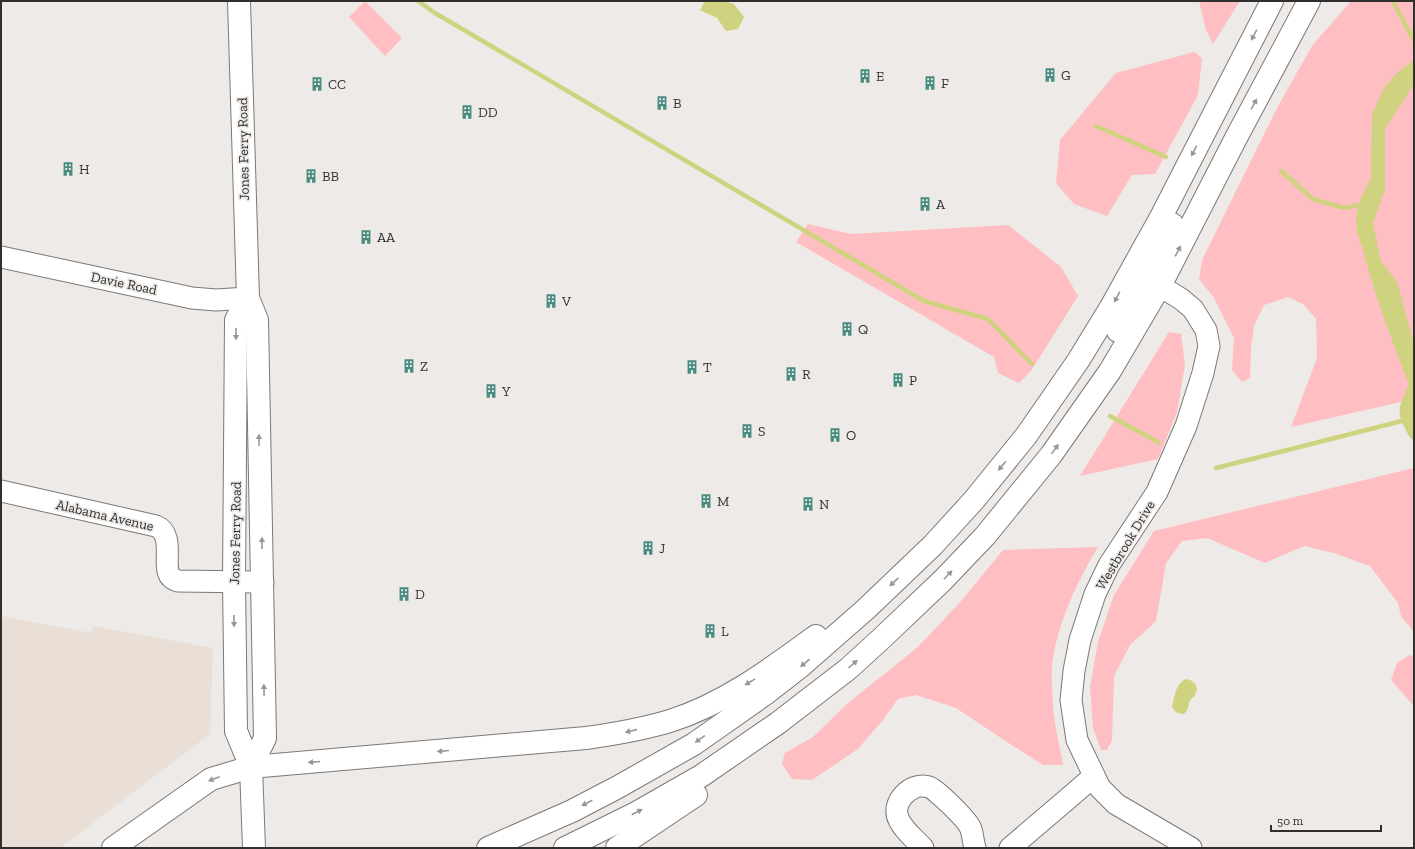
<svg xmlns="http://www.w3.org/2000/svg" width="1415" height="849" viewBox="0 0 1415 849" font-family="'Zilla Slab',serif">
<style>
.built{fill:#e9dfd7}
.green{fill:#ffbec2}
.water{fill:#cfd27f}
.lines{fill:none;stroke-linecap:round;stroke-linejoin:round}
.stream{stroke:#cfd27f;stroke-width:4.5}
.minor-casing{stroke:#7c7876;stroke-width:23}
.major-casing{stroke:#7c7876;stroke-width:24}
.highway-casing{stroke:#7c7876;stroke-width:24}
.minor{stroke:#fff;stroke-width:21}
.major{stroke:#fff;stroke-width:22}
.highway{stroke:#fff;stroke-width:22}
.oneway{fill:#989796}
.labels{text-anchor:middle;stroke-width:3.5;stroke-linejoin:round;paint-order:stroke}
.poi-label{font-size:14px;fill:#302f2e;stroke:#edeae7;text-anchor:start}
.street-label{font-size:14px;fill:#302f2e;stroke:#edeae7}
</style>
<rect width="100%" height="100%" fill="#edeae7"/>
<!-- built -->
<polygon class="built" points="1,616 92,633 93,626 213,648 210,734 60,848 1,848"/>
<!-- green -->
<g class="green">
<polygon points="365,1 402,38 385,56 349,17"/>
<polygon points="1199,1 1240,1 1213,44 1206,30"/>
<polygon points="1351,1 1414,1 1414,399 1291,427 1317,358 1316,319 1303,304 1288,297 1264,305 1254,326 1251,348 1250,378 1242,382 1232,370 1234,338 1214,298 1199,279 1202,260 1277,108 1312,46"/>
<polygon points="1194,52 1202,58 1198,95 1155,174 1132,175 1107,216 1074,204 1056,183 1060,140 1116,73"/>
<polygon points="808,224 851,234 1008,225 1061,267 1078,296 1031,371 1019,383 998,373 994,357 796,242"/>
<polygon points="1169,332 1181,334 1185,365 1177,412 1158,459 1080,476"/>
<polygon points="1414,468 1414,632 1401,616 1398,603 1370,566 1334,553 1304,546 1265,563 1207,538 1182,541 1166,563 1156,621 1130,645 1114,676 1112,740 1107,750 1101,750 1093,728 1090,687 1098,642 1114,595 1154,531"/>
<path d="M1098 547C1079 578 1063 612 1055 647 1050 666 1052 687 1053 705 1054 725 1060 746 1063 765H1043L1007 742 956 708 916 695 898 699 883 720 858 749 812 780 792 779 782 764 785 753 813 737 848 703 918 647 961 601 1003 550Z"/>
<polygon points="1410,655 1414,656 1414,706 1391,680 1397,663"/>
</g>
<!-- water -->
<g class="water">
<polygon points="705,1 724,1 734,4 744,17 738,29 726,31 717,18 700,10"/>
<path d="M1414 60V84L1385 129V189L1373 224 1381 261 1397 282 1414 344V441C1409 437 1407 433 1405 428 1394 409 1402 402 1409 384 1392 341 1376 299 1364 254 1361 243 1355 230 1356 219 1357 206 1364 189 1371 179L1372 114 1384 88 1398 72Z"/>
<path d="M1186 679C1194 680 1200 687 1195 695 1193 698 1190 699 1189 703 1188 708 1188 710 1184 714 1178 714 1175 712 1172 707 1175 696 1175 684 1186 679Z"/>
</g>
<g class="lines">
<!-- stream -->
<g class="stream">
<polyline points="418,1 435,13 924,301 988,319 1032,364"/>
<polyline points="1393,1 1414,41"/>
<polyline points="1096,126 1166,157"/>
<polyline points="1281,171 1313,199 1344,208 1365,204"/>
<polyline points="1110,416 1158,442"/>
<polyline points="1216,468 1406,420"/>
</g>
<defs>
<g id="minor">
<polyline points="1,257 192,298 216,300 248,298"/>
<polyline points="1160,286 1181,299 1193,309 1206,330 1209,346 1203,373 1186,426 1157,492 1109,565 1095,594 1080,640 1074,671 1071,700 1077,740 1100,788 1116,804 1191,848"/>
<path d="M1 491 156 526C177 535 160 569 172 578 174 580 176 580 178 581L263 582"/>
<path d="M923 848C915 839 904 831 899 820 890 803 911 781 929 787 936 789 967 820 970 827 973 833 973 842 975 848"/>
<polyline points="1010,848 1071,796 1094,776"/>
</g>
<g id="major">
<polyline points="239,1 248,298 257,320 265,738 251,767"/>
<polyline points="248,298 236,320 234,582 236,731 251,767 254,848"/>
</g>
<g id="highway">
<path d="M1159 285C1147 271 1165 239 1172 224"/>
<path d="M1118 331C1126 317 1151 277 1137 264"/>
<path d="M113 848 211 779 251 767 586 738C615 734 643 729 670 721 724 704 771 669 816 636"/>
<polyline points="488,848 572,811 618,787 694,744 765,694 801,666 866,609 933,545 974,500 1026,436 1078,361 1111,307 1161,217 1272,1"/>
<polyline points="565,848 636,813 701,776 778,723 848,669 882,638 943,580 985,536 1051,455 1110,371 1160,286 1236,138 1309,1"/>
<polyline points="617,848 696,795"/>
</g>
</defs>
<!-- minor casing -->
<use href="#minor" class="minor-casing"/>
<!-- major casing -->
<use href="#major" class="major-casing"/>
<!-- highway casing -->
<use href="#highway" class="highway-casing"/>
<!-- minor -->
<use href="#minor" class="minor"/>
<!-- major -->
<use href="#major" class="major"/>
<!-- highway -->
<use href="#highway" class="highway"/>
</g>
<!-- one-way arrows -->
<defs><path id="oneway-solid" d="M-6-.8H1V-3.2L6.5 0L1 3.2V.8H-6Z"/></defs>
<g class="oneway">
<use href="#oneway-solid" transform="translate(1254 35) rotate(118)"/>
<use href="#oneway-solid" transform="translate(1254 104) rotate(-62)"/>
<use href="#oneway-solid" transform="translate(1194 151) rotate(117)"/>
<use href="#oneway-solid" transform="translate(1178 251) rotate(-62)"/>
<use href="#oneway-solid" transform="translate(1117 297) rotate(118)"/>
<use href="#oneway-solid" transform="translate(236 334) rotate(90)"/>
<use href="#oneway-solid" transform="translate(259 440) rotate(-91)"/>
<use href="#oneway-solid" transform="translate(1055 449) rotate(-54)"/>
<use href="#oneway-solid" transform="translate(1002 466) rotate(129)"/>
<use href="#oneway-solid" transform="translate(262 543) rotate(-91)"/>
<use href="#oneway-solid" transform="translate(948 575) rotate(-46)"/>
<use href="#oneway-solid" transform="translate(894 582) rotate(137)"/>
<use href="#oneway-solid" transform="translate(234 621) rotate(89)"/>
<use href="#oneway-solid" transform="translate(805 663) rotate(139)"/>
<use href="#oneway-solid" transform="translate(853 664) rotate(-42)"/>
<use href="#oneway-solid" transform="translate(750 682) rotate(149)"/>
<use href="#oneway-solid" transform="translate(264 690) rotate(-91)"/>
<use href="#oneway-solid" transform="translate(631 731) rotate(167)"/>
<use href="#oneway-solid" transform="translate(700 739) rotate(145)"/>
<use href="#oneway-solid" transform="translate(443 751) rotate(175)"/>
<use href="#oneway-solid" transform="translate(314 762) rotate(175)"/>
<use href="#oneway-solid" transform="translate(214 779) rotate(159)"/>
<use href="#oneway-solid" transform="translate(587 803) rotate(153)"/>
<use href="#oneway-solid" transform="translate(637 812) rotate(-28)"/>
</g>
<!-- icons -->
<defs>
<symbol id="building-bare" viewBox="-9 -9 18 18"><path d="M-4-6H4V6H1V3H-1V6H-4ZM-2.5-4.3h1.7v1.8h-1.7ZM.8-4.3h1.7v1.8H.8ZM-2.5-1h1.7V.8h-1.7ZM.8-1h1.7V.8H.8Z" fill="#488c81" stroke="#edeae7" stroke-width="2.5" paint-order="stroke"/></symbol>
</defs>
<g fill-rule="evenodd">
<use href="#building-bare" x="1040" y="65" width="20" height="20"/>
<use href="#building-bare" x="855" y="66" width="20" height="20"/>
<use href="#building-bare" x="920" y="73" width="20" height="20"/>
<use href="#building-bare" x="307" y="74" width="20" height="20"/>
<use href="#building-bare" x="652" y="93" width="20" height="20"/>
<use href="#building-bare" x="457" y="102" width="20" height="20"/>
<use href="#building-bare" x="58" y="159" width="20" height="20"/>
<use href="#building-bare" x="301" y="166" width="20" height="20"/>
<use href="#building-bare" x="915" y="194" width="20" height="20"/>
<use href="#building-bare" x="356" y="227" width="20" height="20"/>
<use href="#building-bare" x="541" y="291" width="20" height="20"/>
<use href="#building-bare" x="837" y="319" width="20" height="20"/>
<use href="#building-bare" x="399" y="356" width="20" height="20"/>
<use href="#building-bare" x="682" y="357" width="20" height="20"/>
<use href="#building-bare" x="781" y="364" width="20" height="20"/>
<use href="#building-bare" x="888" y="370" width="20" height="20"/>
<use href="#building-bare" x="481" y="381" width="20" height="20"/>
<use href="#building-bare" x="737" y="421" width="20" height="20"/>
<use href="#building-bare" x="825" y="425" width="20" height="20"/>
<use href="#building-bare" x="696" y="491" width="20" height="20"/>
<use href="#building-bare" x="798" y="494" width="20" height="20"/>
<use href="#building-bare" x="638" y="538" width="20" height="20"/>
<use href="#building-bare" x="394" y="584" width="20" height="20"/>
<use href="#building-bare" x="700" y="621" width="20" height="20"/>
</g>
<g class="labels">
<!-- poi labels -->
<g class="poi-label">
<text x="1061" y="80">G</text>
<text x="876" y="81">E</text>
<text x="941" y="88">F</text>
<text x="328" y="89">CC</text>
<text x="673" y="108">B</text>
<text x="478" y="117">DD</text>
<text x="79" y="174">H</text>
<text x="322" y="181">BB</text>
<text x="936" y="209">A</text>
<text x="377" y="242">AA</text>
<text x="562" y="306">V</text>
<text x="858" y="334">Q</text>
<text x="420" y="371">Z</text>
<text x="703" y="372">T</text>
<text x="802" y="379">R</text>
<text x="909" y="385">P</text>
<text x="502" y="396">Y</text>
<text x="758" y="436">S</text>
<text x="846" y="440">O</text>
<text x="717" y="506">M</text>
<text x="819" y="509">N</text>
<text x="659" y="553">J</text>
<text x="415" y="599">D</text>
<text x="721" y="636">L</text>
</g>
<!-- street labels -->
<g class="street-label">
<text transform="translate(243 149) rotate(-91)" y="5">Jones Ferry Road</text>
<text transform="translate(124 283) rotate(12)" y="5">Davie Road</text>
<text transform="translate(105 515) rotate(13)" y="5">Alabama Avenue</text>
<text transform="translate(235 533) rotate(-89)" y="5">Jones Ferry Road</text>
<text transform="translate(1125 545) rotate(-59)" y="5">Westbrook Drive</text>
</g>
</g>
<!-- border -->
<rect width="1415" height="849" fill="none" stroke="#302f2e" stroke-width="4"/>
<!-- scale -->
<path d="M1271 825v6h110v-6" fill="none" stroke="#302f2e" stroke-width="2"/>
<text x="1277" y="825" font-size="12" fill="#302f2e" stroke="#edeae7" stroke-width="3" paint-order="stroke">50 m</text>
</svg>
